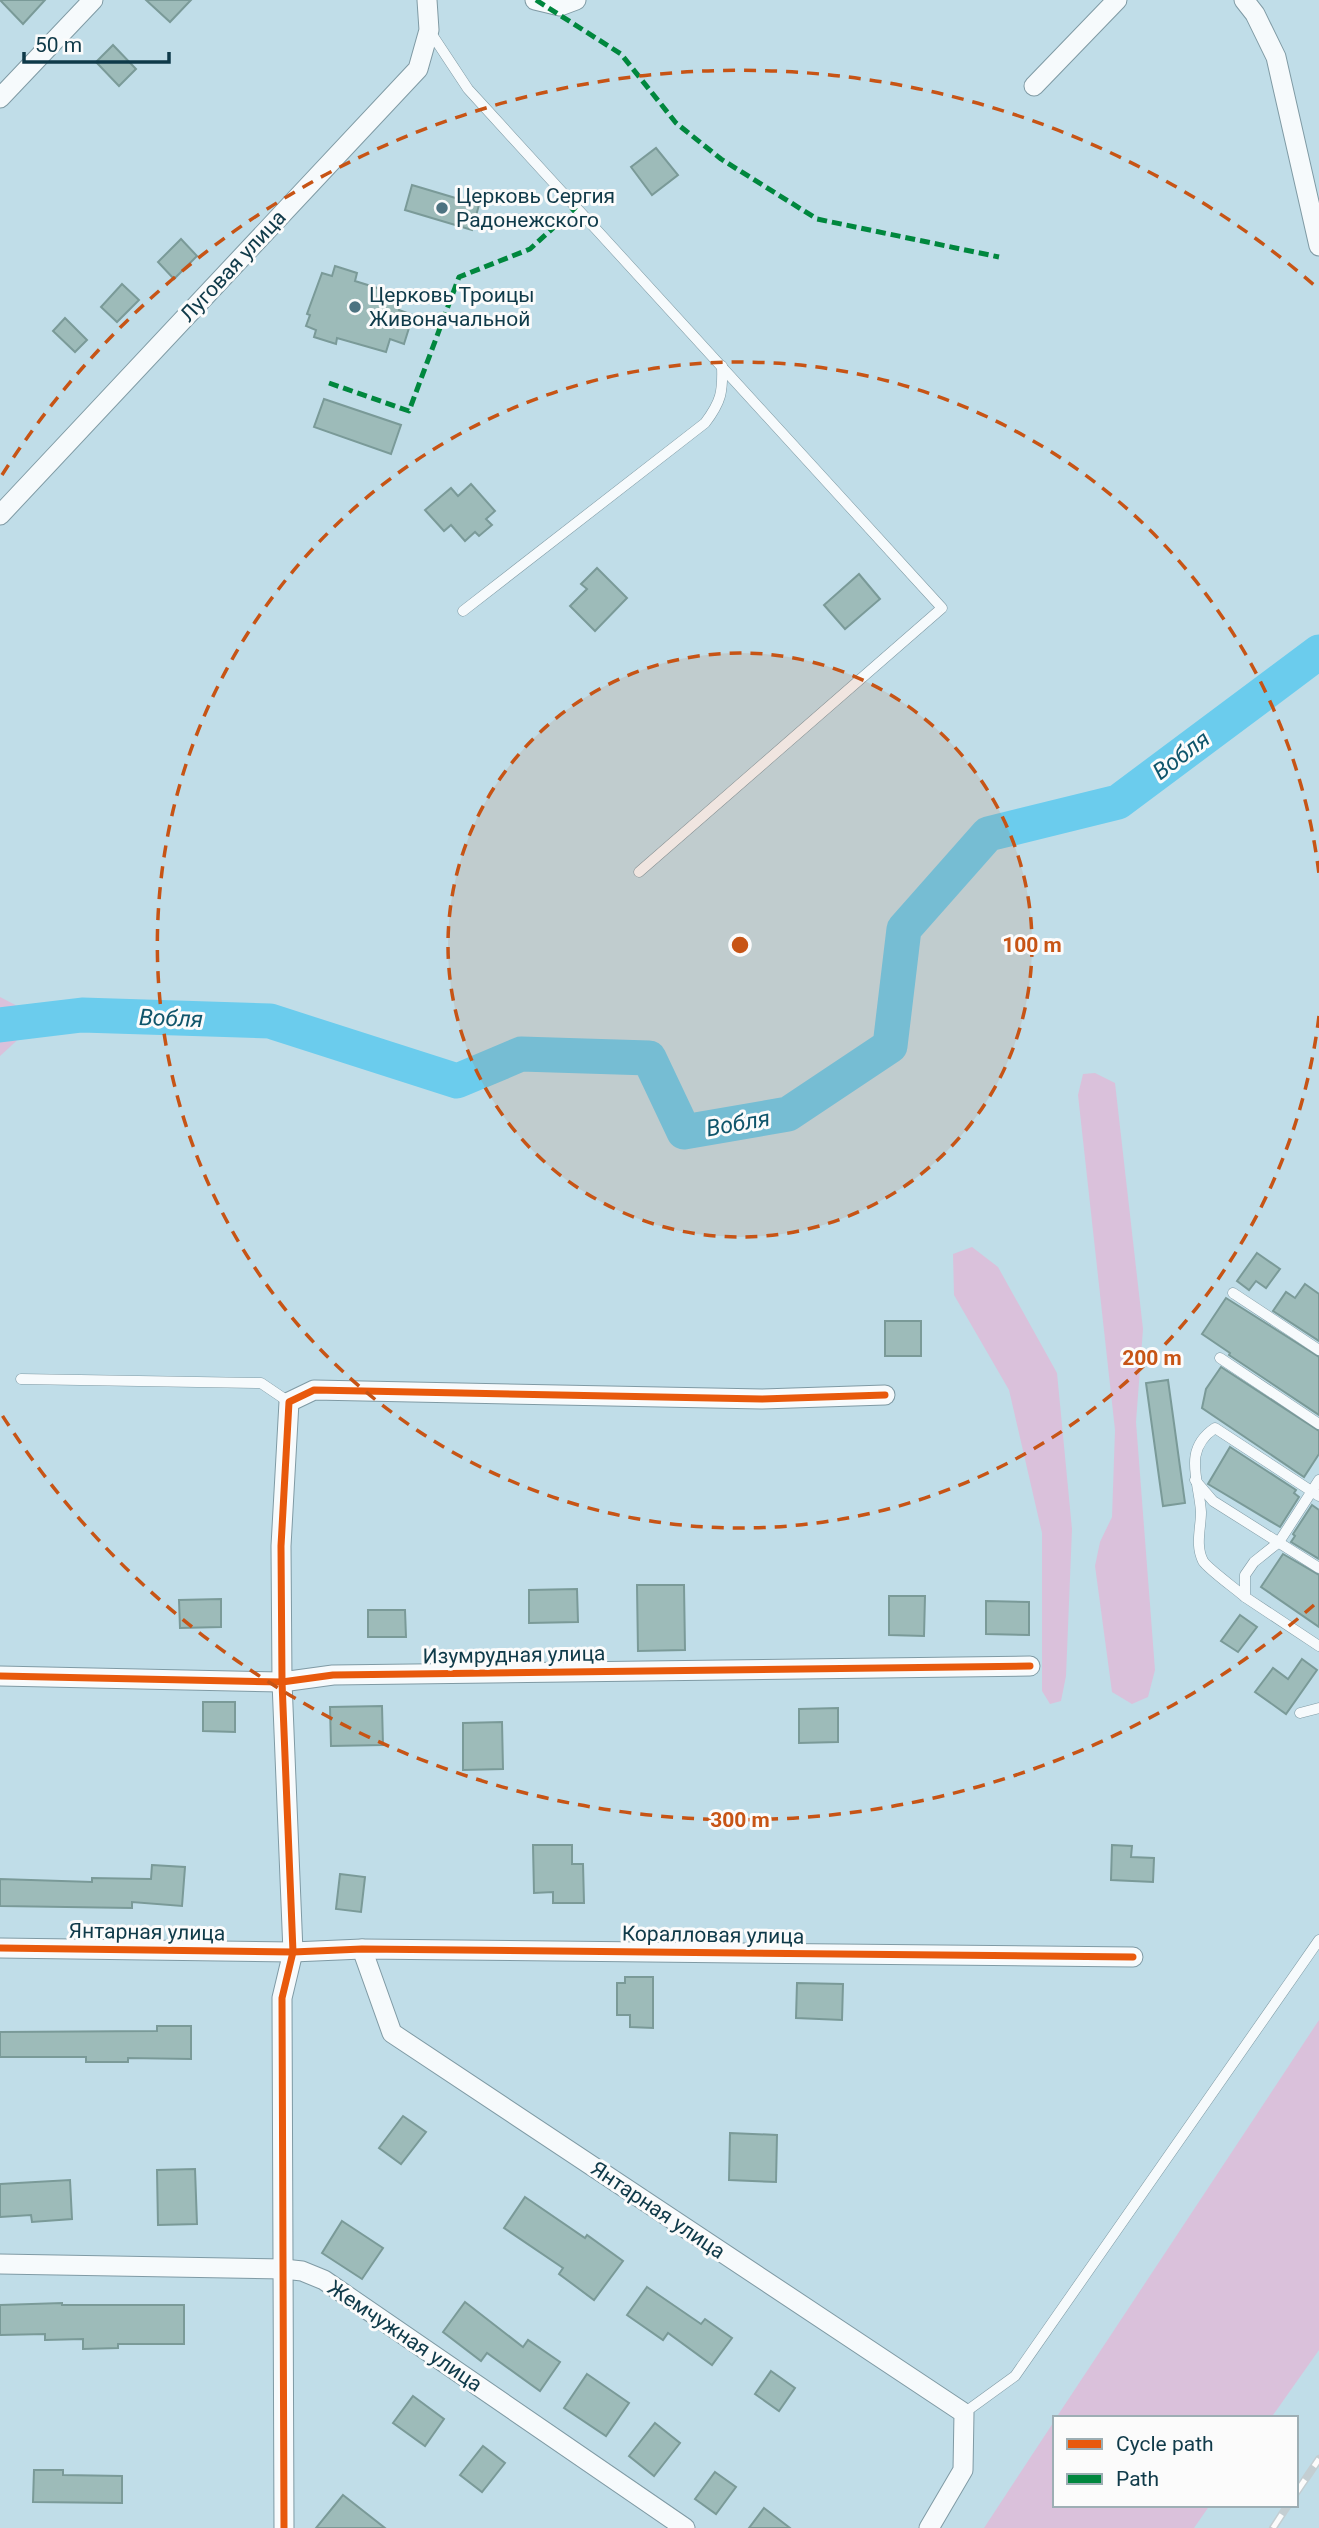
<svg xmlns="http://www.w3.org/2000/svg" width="1319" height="2528" viewBox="0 0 1319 2528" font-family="Roboto,sans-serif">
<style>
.green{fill:#dac1db}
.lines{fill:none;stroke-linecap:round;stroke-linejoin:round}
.river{stroke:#6bcced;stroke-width:35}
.building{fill:#9dbbb9;stroke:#7a9a98;stroke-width:2}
.lane-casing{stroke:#7f9aa4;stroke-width:11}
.street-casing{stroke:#7f9aa4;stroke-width:21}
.lane{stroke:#f6fafc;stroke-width:10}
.street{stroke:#f6fafc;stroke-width:19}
.rail-casing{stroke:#c3ced2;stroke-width:8}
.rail{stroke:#fbfbfb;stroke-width:5;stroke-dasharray:16;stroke-linecap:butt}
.quiet{stroke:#00873e;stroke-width:5;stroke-dasharray:10 5;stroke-linecap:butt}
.cycleway-casing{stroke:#fbfbfb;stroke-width:11}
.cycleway{stroke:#e8590c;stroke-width:7}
.ring{fill:none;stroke:#c75415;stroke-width:3.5;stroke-dasharray:12 9}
.poi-dot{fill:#4d7381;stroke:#fbfbfb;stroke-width:2.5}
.labels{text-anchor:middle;stroke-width:6;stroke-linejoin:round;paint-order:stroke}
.poi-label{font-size:21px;fill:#0f3a49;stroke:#fbfbfb;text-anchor:start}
.street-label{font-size:21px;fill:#0f3a49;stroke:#fbfbfb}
.water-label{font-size:23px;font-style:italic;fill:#0f556b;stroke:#fbfbfb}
.centre{fill:#c75415;stroke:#fbfbfb;stroke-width:3.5}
.ring-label{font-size:21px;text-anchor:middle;font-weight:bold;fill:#c75415;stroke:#fbfbfb;stroke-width:6;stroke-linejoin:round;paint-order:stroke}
</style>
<rect width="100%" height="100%" fill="#c0dde8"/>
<!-- green -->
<g class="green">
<polygon points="0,997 29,1012 36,1023 0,1056"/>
<polygon points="1095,1073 1115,1083 1143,1329 1136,1422 1155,1670 1148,1697 1132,1704 1112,1692 1095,1566 1100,1542 1112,1517 1115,1430 1078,1095 1083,1074"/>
<polygon points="972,1247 998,1267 1057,1373 1072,1529 1066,1676 1061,1701 1050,1704 1042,1691 1042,1533 1009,1390 954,1295 953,1254"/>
<polygon points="1319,2020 1319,2350 1271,2418 1056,2418"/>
<polygon points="1055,2420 1055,2505 1210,2505 1194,2528 984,2528"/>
</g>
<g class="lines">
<!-- river -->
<polyline class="river" points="0,1025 82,1015 270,1021 457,1081 521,1054 649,1058 684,1132 788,1114 890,1046 904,929 988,834 1118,802 1319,652"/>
</g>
<!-- building -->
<g class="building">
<polygon points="0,0 45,0 23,24"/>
<polygon points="146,0 191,0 170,22"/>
<polygon points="113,45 136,69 119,86 96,62"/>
<polygon points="656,148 678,175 652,195 631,167"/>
<polygon points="412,185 479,205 472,230 405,210"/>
<polygon points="181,239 197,256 174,279 158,262"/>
<polygon points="335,266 357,273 355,281 403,296 399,310 413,315 404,344 390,339 386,352 337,338 336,344 314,337 316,330 306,326 310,315 307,314 322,273 332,276"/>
<polygon points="122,284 139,300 117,322 101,307"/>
<polygon points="65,318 87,340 75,352 53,331"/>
<polygon points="324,399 401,425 391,454 314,427"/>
<polygon points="471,484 495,511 486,519 492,525 479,536 475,532 465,541 451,525 444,531 425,510 451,488 458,496"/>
<polygon points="597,568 627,598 595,631 570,606 587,589 581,584"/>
<polygon points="859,574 880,599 845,629 824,605"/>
<polygon points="1257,1253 1280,1269 1266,1288 1256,1281 1249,1290 1237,1281"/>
<polygon points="1305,1284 1319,1294 1319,1341 1273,1311 1286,1292 1295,1298"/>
<polygon points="1226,1298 1319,1357 1319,1415 1229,1355 1230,1353 1202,1334"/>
<rect x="885" y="1321" width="36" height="35"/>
<polygon points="1221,1367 1319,1431 1319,1454 1304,1477 1202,1408 1206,1389"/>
<polygon points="1168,1380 1185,1503 1163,1506 1146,1383"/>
<polygon points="1230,1447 1296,1490 1294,1493 1299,1497 1280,1527 1208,1484"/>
<polygon points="1312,1505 1319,1510 1319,1559 1291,1542 1295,1536 1293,1534"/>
<polygon points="1283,1554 1319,1575 1319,1627 1261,1587"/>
<polygon points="637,1585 684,1585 685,1650 638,1651"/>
<polygon points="577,1589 578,1622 529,1623 529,1590"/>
<polygon points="889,1596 925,1596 924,1636 889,1635"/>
<polygon points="221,1599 221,1627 180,1628 179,1600"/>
<polygon points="986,1601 1029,1602 1029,1635 986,1634"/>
<polygon points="368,1610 405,1610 406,1637 368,1637"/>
<polygon points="1240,1615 1257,1627 1238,1652 1221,1641"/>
<polygon points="1302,1659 1317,1670 1286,1714 1255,1692 1273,1668 1288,1679"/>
<polygon points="203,1702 235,1702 235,1732 203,1731"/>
<polygon points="382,1706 383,1745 331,1746 330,1707"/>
<polygon points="838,1708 838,1742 799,1743 799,1709"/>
<polygon points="502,1722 503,1769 463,1770 463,1723"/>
<polygon points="533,1845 572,1845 572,1864 583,1864 584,1903 553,1903 553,1892 534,1893"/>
<polygon points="1112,1845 1132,1846 1131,1857 1154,1858 1153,1882 1111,1880"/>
<polygon points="152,1865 185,1867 182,1906 132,1902 132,1908 0,1906 0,1879 92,1882 92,1878 151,1879"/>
<polygon points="340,1874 365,1877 361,1912 336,1909"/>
<polygon points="625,1977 653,1977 653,2028 630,2027 630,2015 617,2015 617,1983 625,1983"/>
<polygon points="797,1983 843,1984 842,2020 796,2018"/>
<polygon points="157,2026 191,2026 191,2059 128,2058 128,2062 86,2062 86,2057 0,2057 0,2032 157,2031"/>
<polygon points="403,2116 426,2132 401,2164 379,2148"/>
<polygon points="730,2133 777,2135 776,2182 729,2180"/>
<polygon points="195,2169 197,2224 158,2225 157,2170"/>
<polygon points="70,2180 72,2219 32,2222 31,2215 0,2217 0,2184"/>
<polygon points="525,2197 585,2238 587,2235 623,2261 594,2300 559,2274 563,2268 504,2228"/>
<polygon points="342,2221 383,2248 362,2279 322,2253"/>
<polygon points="647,2287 701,2324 705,2319 732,2338 712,2365 668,2333 663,2340 627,2315"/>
<polygon points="465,2302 523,2347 528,2340 560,2362 540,2391 487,2353 481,2361 443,2332"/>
<polygon points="62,2303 62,2305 184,2305 184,2344 118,2344 118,2348 83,2349 83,2339 45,2340 45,2334 0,2335 0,2305"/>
<polygon points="771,2371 795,2388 779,2411 755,2394"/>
<polygon points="587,2374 629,2403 606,2436 564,2408"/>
<polygon points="413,2396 444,2419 425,2446 393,2423"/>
<polygon points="655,2423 680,2443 654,2476 629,2456"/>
<polygon points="483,2446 505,2463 482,2492 460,2475"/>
<polygon points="34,2470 63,2470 63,2475 122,2476 122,2503 33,2502"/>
<polygon points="715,2472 736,2487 716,2514 695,2499"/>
<polygon points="343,2495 385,2528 316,2528"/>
<polygon points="764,2508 790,2528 749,2528"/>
</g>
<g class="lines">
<defs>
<g id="lane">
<polyline points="429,30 468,89 942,608 639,872"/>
<path d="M463 611 705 423C721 402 723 392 722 366"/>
<polyline points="1233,1293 1319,1350"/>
<polyline points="1220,1358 1319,1424"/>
<polyline points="21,1379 261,1383 289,1402"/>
<polyline points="1195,1480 1213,1501 1319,1568"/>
<polyline points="1319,1480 1279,1542 1254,1562 1245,1575 1245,1597 1319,1646"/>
<path d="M1245 1597C1236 1589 1208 1569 1203 1561 1195 1545 1201 1528 1201 1512 1199 1480 1182 1450 1215 1428L1319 1496"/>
<polyline points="1300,1713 1319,1708"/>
<polyline points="964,2413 1015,2376 1319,1940"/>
</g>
<g id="street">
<polyline points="535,0 560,6 576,0"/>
<polyline points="1244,0 1255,14 1276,57 1319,246"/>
<polyline points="1034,86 1117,0"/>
<polyline points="0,98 93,0"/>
<polyline points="0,515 418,69 429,30 427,0"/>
<polyline points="0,1676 282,1682 333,1675 1030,1666"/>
<polyline points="0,1948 293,1952 362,1949 1133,1957"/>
<polyline points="362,1949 392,2033 964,2413 963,2470 929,2528"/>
<polyline points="0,2264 284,2269 302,2271 324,2280 685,2528"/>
<polyline points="284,2528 282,1998 293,1952 282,1682 281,1546 289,1402 314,1390 762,1399 885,1395"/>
</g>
</defs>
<!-- lane casing -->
<use href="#lane" class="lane-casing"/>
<!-- street casing -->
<use href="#street" class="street-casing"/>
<!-- lane -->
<use href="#lane" class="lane"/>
<!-- street -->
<use href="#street" class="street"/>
<defs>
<g id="rail">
<polyline points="1296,2493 1319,2459"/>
<polyline points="1273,2528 1288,2505"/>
</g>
</defs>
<!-- rail casing -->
<use href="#rail" class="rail-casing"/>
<!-- rail -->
<use href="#rail" class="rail"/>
<!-- quiet -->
<g class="quiet">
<polyline points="536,0 621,54 676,123 721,159 817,219 999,257"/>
<polyline points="329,383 409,411 459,277 530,249 576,207"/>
</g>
<defs>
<g id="cycleway">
<polyline points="0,1676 282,1682 333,1675 1030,1666"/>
<polyline points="0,1948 293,1952 362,1949 1133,1957"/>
<polyline points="284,2528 282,1998 293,1952 282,1682 281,1546 289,1402 314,1390 762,1399 885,1395"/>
</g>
</defs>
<!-- cycleway casing -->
<use href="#cycleway" class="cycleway-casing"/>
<!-- cycleway -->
<use href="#cycleway" class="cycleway"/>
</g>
<!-- distance rings -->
<circle cx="740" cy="945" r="292" fill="#c75415" fill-opacity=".12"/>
<g class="ring">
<circle cx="740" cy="945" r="292"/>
<path d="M1319 1016A583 583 0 1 1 1319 874"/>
<path d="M1314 1605A875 875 0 0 1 2 1415M2 475A875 875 0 0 1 1314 285"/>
</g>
<!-- markers -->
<g class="poi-dot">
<circle cx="442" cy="208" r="7"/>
<circle cx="355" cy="307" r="7"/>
</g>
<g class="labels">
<!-- poi labels -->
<g class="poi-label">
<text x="456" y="203">Церковь Сергия<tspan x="456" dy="24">Радонежского</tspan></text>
<text x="369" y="302">Церковь Троицы<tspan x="369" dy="24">Живоначальной</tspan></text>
</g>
<!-- street labels -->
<g class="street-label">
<text transform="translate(233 266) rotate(-47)" y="7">Луговая улица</text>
<text transform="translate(514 1655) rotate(-1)" y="7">Изумрудная улица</text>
<text transform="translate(147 1932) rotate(1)" y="7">Янтарная улица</text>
<text transform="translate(713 1935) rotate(1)" y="7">Коралловая улица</text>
<text transform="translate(658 2210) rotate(34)" y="7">Янтарная улица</text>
<text transform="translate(405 2336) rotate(34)" y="7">Жемчужная улица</text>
</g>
<!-- water labels -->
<g class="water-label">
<text transform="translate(1181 755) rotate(-37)" y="8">Вобля</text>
<text transform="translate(171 1018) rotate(2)" y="8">Вобля</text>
<text transform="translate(738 1123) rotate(-10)" y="8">Вобля</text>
</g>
</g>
<circle cx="740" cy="945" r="10" class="centre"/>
<g class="ring-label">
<text x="1032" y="952">100 m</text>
<text x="1152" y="1365">200 m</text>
<text x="740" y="1827">300 m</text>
</g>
<!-- legend -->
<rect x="1053" y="2416" width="245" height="91" fill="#fbfbfb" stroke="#9daeb4" stroke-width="2"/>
<rect x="1067" y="2439" width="35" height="10" fill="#e8590c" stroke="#9daeb4" stroke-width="2"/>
<text x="1116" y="2451" font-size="21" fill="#0f3a49">Cycle path</text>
<rect x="1067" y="2474" width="35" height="10" fill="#00873e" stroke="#9daeb4" stroke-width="2"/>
<text x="1116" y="2486" font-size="21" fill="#0f3a49">Path</text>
<!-- scale -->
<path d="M24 52v10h145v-10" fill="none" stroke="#0f3a49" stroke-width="3.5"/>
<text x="35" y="52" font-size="21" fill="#0f3a49" stroke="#fbfbfb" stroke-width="5" paint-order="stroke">50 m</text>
</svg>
